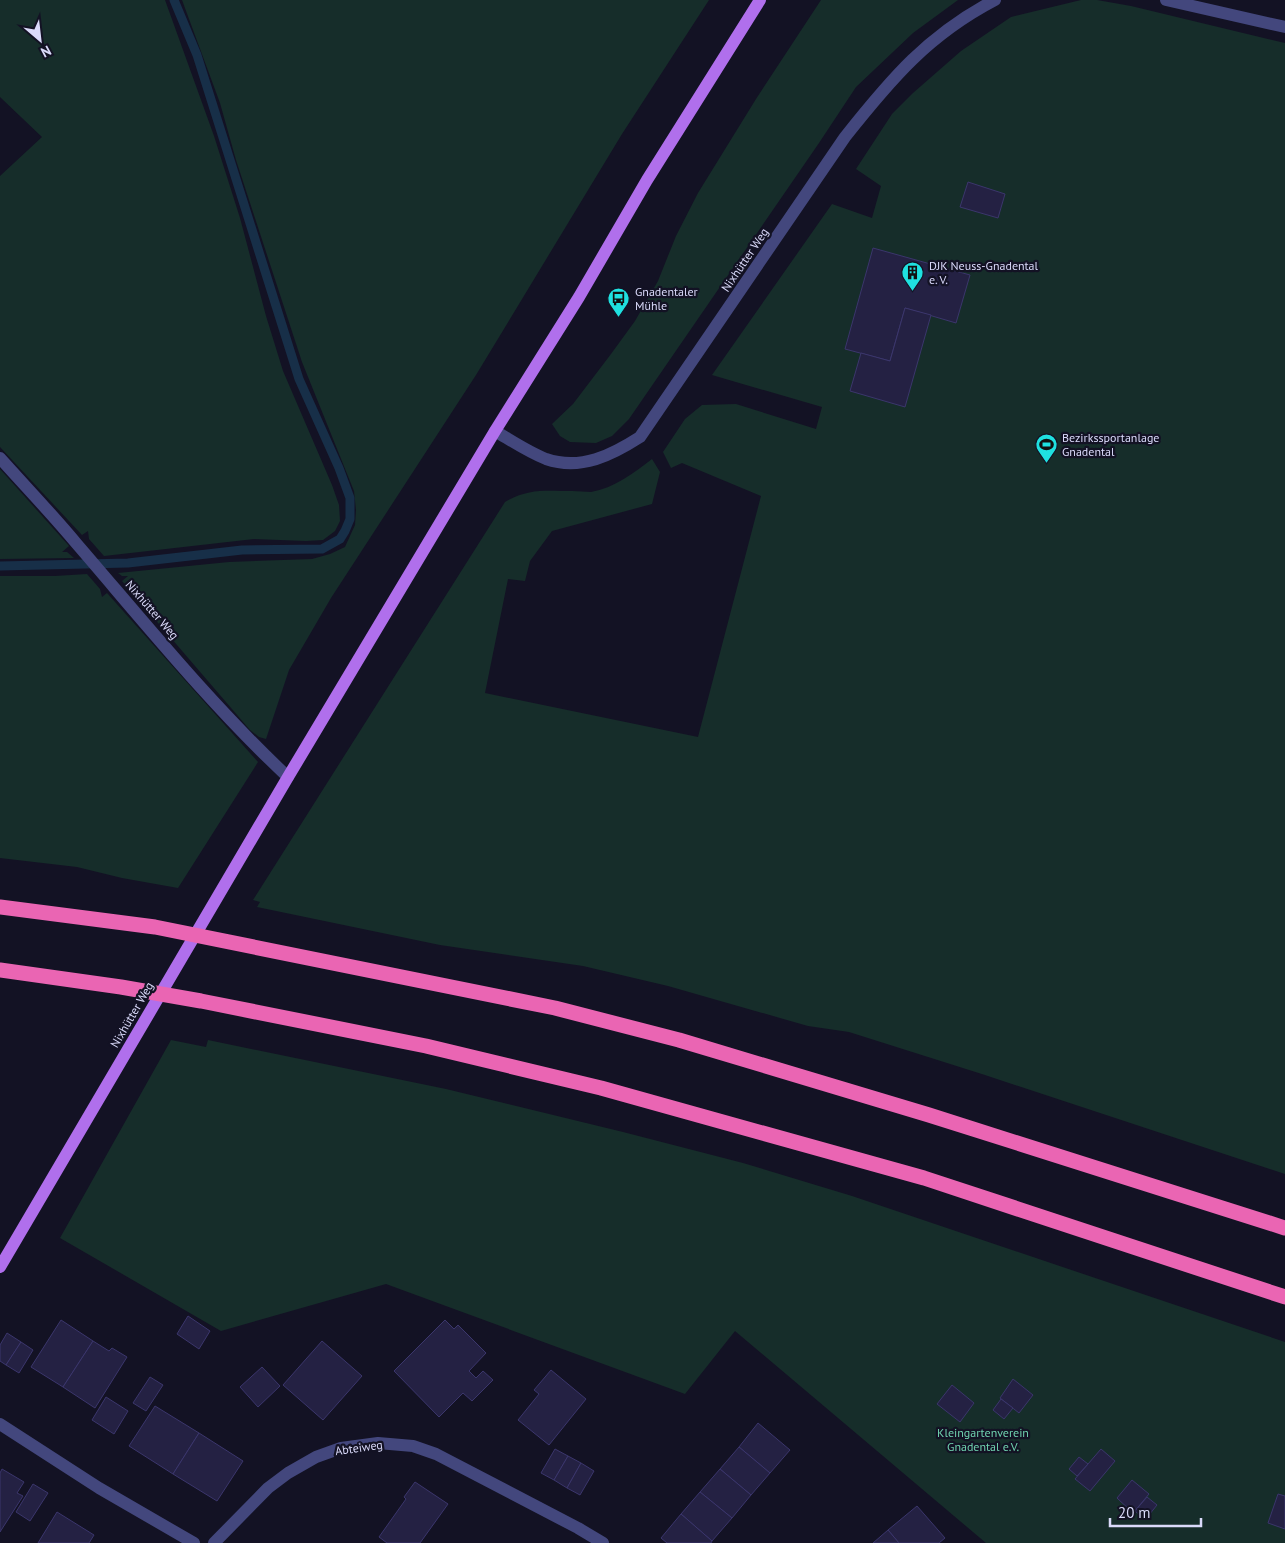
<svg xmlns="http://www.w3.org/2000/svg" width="1285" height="1543" viewBox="0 0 1285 1543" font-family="'PT Sans',sans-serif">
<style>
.green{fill:#162d2a}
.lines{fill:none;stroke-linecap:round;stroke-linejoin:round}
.stream{stroke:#172f48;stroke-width:9}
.building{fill:#242143;stroke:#3b366c}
.minor{stroke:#43477d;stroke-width:12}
.major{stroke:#b06fec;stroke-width:12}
.highway{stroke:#ea65b3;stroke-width:15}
.labels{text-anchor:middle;stroke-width:4.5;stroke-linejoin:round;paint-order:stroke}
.street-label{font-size:12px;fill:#dadafa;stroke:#131224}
.poi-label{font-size:12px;fill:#dadafa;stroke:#131224;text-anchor:start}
.park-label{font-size:12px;fill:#6fd1ae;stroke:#131224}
</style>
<rect width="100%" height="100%" fill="#131224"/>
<!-- green -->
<g class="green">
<polygon points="0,0 165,0 214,136 240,218 266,316 283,371 332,485 339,505 340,521 335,531 323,540 306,541 254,539 104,556 89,539 88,531 82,535 0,447 0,176 42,137 0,97"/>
<polygon points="182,0 709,0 622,134 476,375 331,598 289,670 266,739 259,737 250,730 122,581 128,576 122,576 118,573 229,562 312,559 330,554 345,547 355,525 356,510 354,491 302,362 236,160 220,103"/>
<polygon points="821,0 958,0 913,33 856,87 819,143 629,419 612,436 596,443 570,442 560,436 552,424 573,404 611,354 635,321 658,281 676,236 698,193 756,99"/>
<path d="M1081 0H1097L1131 6 1285 43V1174L985 1075 849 1032 808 1026 668 986 583 966 440 945 257 907 260 902 253 900 505 502C529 488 545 491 572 491 578 491 585 492 591 492 614 488 634 473 652 459L660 472 652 504 552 531 530 561 525 581 508 579 485 693 698 737 761 496 682 463 671 468 663 452 685 419 702 405 736 404 816 429 822 407 712 375 832 204 872 218 881 186 856 169 892 114 913 93 961 51 1011 17Z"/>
<polygon points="0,469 69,546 62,552 67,552 74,558 0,559"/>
<polygon points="87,574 100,589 102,597 107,593 258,762 178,888 122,878 77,867 0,858 0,576 55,576"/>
<polygon points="171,1040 206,1047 208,1040 446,1089 623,1132 743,1163 852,1196 1285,1342 1285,1543 986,1543 735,1331 685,1394 386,1284 221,1331 60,1238"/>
</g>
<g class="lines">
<!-- stream -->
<polyline class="stream" points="0,566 128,563 242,550 322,549 340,539 345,531 350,519 350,498 339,468 299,379 197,55 174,0"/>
</g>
<!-- building -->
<g class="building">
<polygon points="968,182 1005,194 998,218 960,207"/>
<polygon points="873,248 970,275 956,323 905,308 890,361 845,349"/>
<polygon points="905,308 931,315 905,407 850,391 861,353 890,361"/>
<polygon points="188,1316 210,1331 199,1349 177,1334"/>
<polygon points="61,1320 93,1341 63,1387 31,1367"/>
<polygon points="445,1320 454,1329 458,1325 486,1353 469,1371 476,1378 483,1371 493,1380 472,1401 463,1393 439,1417 394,1371"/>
<polygon points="7,1333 21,1342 6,1365 0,1361 0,1345"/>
<polygon points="93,1341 109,1351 112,1348 127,1357 95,1408 63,1387"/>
<polygon points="322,1341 362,1376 323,1420 283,1385"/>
<polygon points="21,1342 33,1350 19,1373 6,1365"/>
<polygon points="262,1367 280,1386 258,1407 240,1387"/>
<polygon points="551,1370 586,1399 549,1445 518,1420 539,1394 534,1390"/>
<polygon points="150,1377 163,1385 146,1411 133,1403"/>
<polygon points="1013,1379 1033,1395 1019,1413 1000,1398"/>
<polygon points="952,1385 974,1403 960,1422 937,1404"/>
<polygon points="106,1397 128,1411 114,1434 92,1420"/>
<polygon points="1001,1399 1013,1408 1004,1419 993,1410"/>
<polygon points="155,1406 199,1433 173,1474 129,1446"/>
<polygon points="758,1423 790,1450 770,1473 739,1447"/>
<polygon points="199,1433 243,1461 217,1501 173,1474"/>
<polygon points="739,1447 770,1473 751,1495 720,1469"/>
<polygon points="555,1449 568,1456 554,1480 541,1473"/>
<polygon points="1101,1449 1115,1461 1090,1491 1075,1479"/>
<polygon points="568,1456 581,1463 567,1488 554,1480"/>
<polygon points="1079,1457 1088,1464 1077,1476 1069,1469"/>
<polygon points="581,1463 594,1471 580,1495 567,1488"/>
<polygon points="2,1469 24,1482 17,1493 23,1496 0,1532 0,1473"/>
<polygon points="720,1469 751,1495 732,1518 700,1492"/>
<polygon points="1132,1480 1149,1494 1133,1513 1117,1498"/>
<polygon points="415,1482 448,1504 420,1543 387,1543 379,1537 406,1499 404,1497"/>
<polygon points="33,1484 48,1493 30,1521 16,1512"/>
<polygon points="700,1492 732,1518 712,1541 681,1514"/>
<polygon points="1278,1494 1285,1496 1285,1529 1268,1523"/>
<polygon points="1147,1497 1157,1505 1145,1520 1135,1511"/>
<polygon points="917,1506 945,1538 939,1543 899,1543 888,1530"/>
<polygon points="57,1512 94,1535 89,1543 38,1543"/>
<polygon points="681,1514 712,1541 711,1543 667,1543 661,1538"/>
<polygon points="888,1530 899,1543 873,1543"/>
</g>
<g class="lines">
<!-- minor -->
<g class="minor">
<polyline points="1166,0 1285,27"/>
<path d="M495 431C512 441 528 452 546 459 581 471 612 455 640 437L845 137C891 79 928 35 995 0"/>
<path d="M0 458C25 486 52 514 76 543 145 623 211 705 288 777"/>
<polyline points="0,1424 99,1488 194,1543"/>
<polyline points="214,1543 268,1488 288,1473 316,1457 341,1448 378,1443 413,1446 436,1454 578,1528 603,1543"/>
</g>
<!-- major -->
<polyline class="major" points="0,1267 288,777 495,431 579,297 647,180 760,0"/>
<!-- highway -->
<g class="highway">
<polyline points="0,907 155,927 555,1008 679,1040 929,1115 1285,1228"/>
<polyline points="0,970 121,987 201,1001 426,1046 601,1088 924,1178 1285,1297"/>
</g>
</g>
<!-- icons -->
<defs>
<symbol id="building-pin" viewBox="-11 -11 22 30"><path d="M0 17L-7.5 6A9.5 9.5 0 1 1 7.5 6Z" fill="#1fe1e0" stroke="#131224"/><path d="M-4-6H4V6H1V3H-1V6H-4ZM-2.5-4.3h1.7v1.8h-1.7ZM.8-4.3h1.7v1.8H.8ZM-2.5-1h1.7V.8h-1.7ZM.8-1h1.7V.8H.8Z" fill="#111"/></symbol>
<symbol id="bus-pin" viewBox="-11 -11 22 30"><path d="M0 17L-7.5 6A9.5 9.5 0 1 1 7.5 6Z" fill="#1fe1e0" stroke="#131224"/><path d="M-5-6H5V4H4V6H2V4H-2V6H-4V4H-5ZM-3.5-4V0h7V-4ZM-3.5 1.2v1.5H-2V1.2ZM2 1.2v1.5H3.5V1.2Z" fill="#111"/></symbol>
<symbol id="stadium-pin" viewBox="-11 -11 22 30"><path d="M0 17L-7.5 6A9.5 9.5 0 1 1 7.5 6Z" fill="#1fe1e0" stroke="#131224"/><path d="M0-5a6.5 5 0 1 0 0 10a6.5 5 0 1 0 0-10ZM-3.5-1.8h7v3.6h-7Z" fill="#111"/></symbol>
</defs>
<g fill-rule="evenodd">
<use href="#building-pin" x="900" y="260" width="25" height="34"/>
<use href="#bus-pin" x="606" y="286" width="25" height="34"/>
<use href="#stadium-pin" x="1034" y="432" width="25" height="34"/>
</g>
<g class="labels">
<!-- street labels -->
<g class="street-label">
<text transform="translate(745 260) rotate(-56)" y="4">Nixhütter Weg</text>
<text transform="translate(152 610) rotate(49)" y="4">Nixhütter Weg</text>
<text transform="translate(132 1015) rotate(-60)" y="4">Nixhütter Weg</text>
<text transform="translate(359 1448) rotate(-8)" y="4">Abteiweg</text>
</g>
<!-- poi labels -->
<g class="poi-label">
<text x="929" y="270">DJK Neuss-Gnadental<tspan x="929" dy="14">e. V.</tspan></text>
<text x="635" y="296">Gnadentaler<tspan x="635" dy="14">Mühle</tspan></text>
<text x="1062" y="442">Bezirkssportanlage<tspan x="1062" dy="14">Gnadental</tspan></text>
</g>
<!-- park labels -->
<g class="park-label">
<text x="983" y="1437">Kleingartenverein<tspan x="983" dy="14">Gnadental e.V.</tspan></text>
</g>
</g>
<!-- north arrow -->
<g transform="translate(40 40) rotate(152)" stroke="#131224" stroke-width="4" paint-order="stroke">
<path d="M0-4L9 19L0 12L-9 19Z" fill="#dadafa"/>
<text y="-8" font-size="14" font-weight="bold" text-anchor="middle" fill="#dadafa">N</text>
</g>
<!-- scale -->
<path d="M1110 1518v8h91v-8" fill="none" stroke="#dadafa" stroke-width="2.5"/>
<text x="1118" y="1518" font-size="15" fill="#dadafa" stroke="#131224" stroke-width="4" paint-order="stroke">20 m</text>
</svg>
